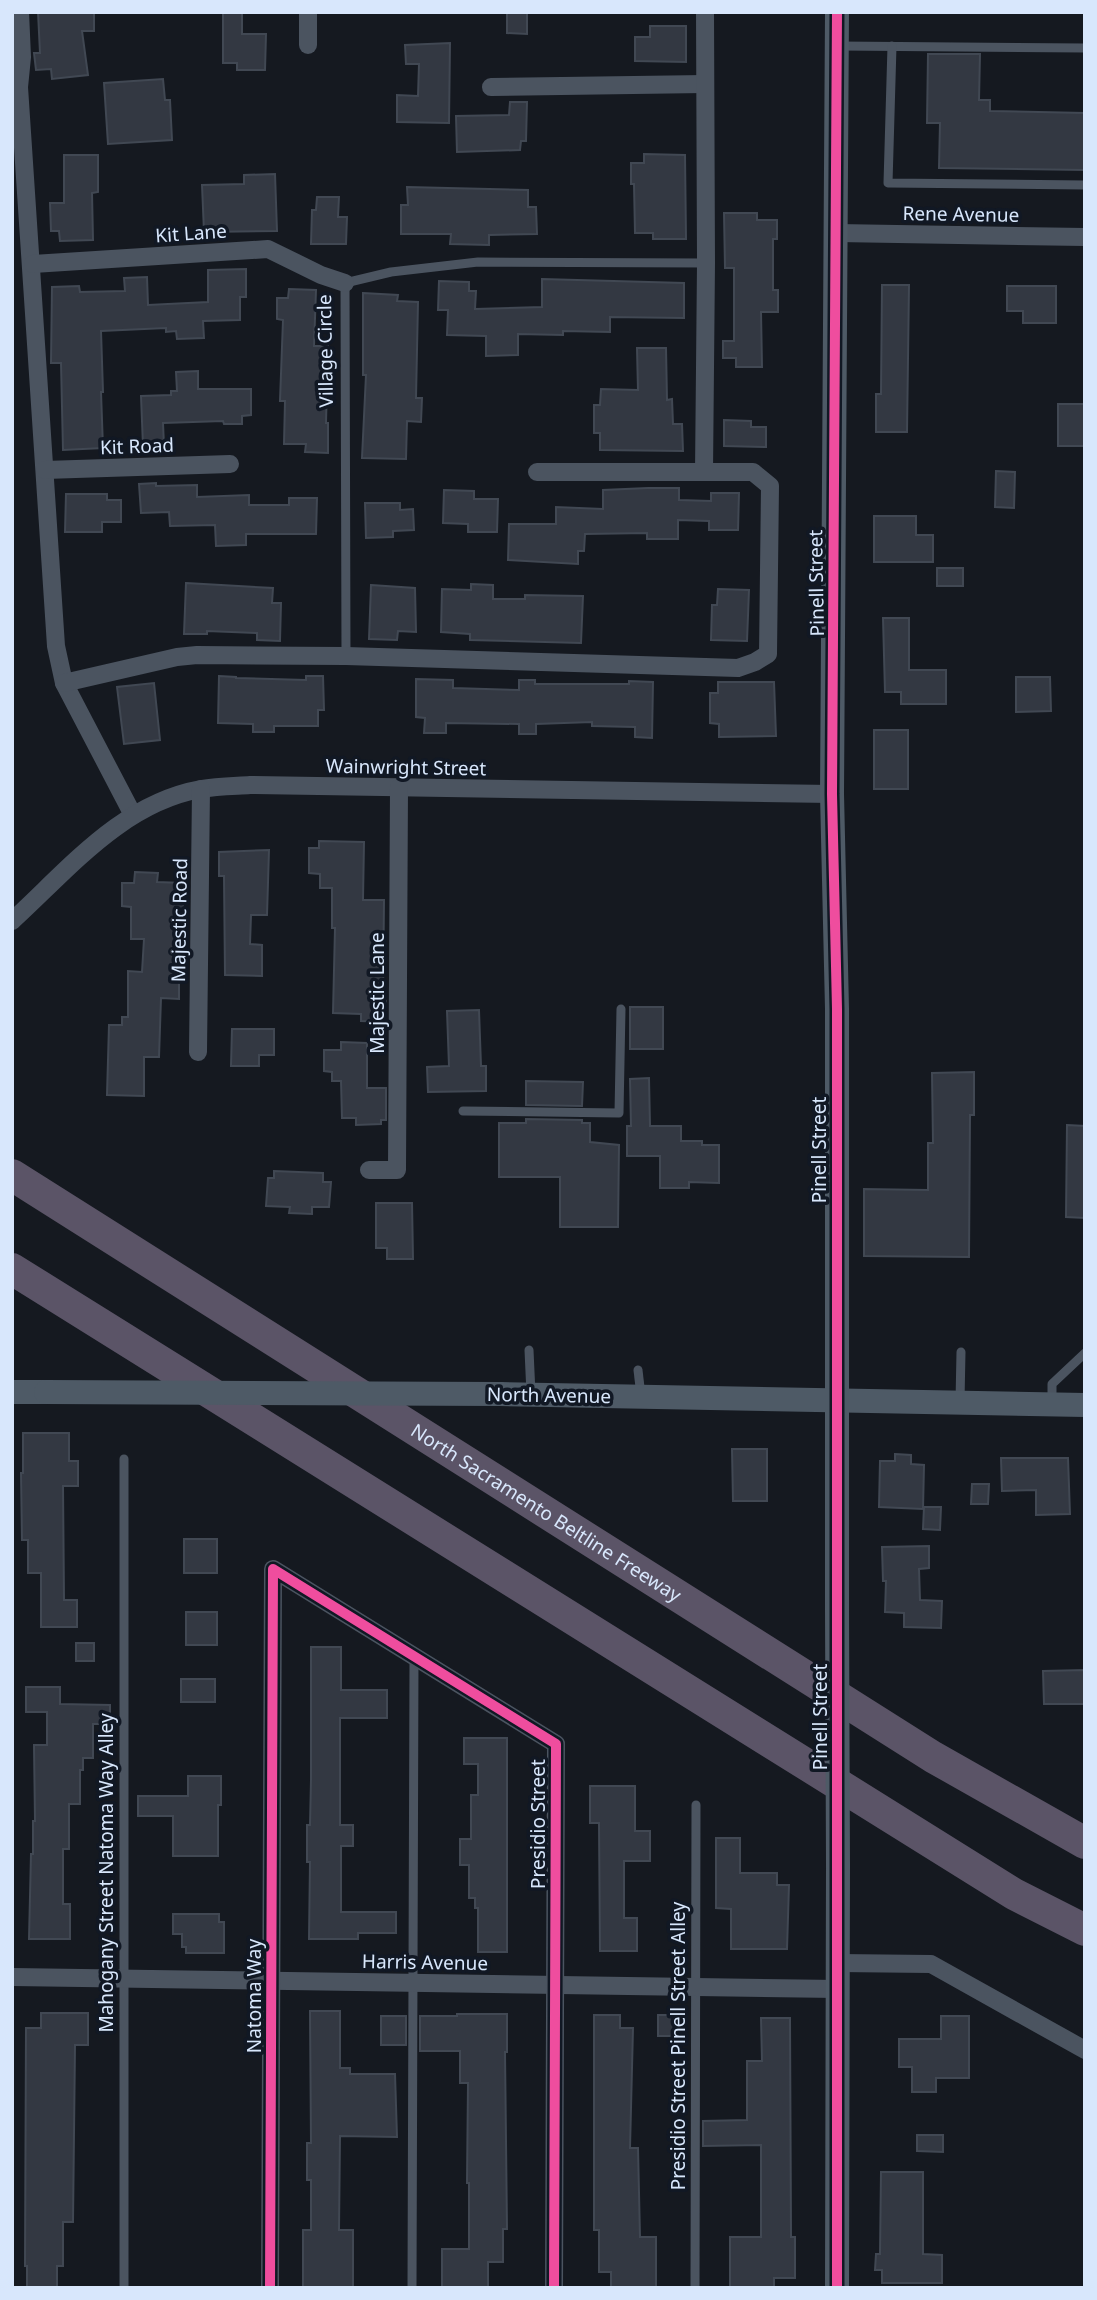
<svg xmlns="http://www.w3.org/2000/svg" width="1097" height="2300" viewBox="0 0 1097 2300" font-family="'Noto Sans',sans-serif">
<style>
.building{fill:#333842;stroke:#414853;stroke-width:2}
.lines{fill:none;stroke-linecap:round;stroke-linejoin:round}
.lane{stroke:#4b5460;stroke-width:9}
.street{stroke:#4b5460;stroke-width:18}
.secondary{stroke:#4e5a66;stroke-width:24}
.highway{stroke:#5b5467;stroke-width:32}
.secondary-bridge{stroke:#4e5a66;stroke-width:24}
.cycleway-casing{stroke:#111824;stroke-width:15}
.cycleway{stroke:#ef4d9e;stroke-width:10}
.labels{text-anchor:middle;stroke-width:7;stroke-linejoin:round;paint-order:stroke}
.street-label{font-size:19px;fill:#d8e7fc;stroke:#111824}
</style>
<rect width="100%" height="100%" fill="#151920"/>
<!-- building -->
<g class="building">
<polygon points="38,12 94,12 94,31 82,31 88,75 52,79 51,69 36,70 34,53 40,53"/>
<polygon points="223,12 242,12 242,34 266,34 265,70 237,70 237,63 223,63"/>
<polygon points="507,12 527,12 527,34 507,33"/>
<polygon points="650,26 686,26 686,62 635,61 635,37 650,37"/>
<polygon points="450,43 449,123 397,122 397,95 418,96 419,64 406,64 405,45"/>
<polygon points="928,54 980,54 979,100 990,100 990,111 1085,113 1085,170 939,168 940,123 927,123"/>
<polygon points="163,79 165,100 170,100 172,140 108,144 104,83"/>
<polygon points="510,102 527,102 526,141 521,141 520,150 457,152 456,116 509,115"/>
<polygon points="644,154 685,155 686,239 653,239 653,233 635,233 634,184 631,184 631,163 644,163"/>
<polygon points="64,155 98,155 98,192 92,193 93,240 60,241 59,231 51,231 50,203 64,203"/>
<polygon points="275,174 277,231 204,232 202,185 244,184 244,175"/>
<polygon points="407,187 528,190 528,207 536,207 537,234 489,235 489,245 450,244 451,234 401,234 401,205 408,205"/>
<polygon points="317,197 339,197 338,217 347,217 346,244 311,244 312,210 316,210"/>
<polygon points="724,213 757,213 757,220 777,220 777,239 773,239 773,290 778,290 778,312 761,312 762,367 736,367 736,358 723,358 723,341 734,341 734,268 725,268"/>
<polygon points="246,269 246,297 240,297 240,320 203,321 204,338 177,339 176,331 166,332 166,328 101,331 103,392 101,392 103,448 63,450 61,363 51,363 52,287 79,286 80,292 125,291 124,278 147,277 148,305 208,302 208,270"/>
<polygon points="542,279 684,283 684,318 610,317 610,332 563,331 563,335 518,334 518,355 486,356 486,336 447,335 448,310 438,310 439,281 469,282 469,291 476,291 475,309 542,307"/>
<polygon points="882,285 909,285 907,432 876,432 876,394 881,394"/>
<polygon points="1007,286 1056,286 1056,323 1023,323 1023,311 1007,311"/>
<polygon points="289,289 316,290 314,346 328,346 326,423 328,423 328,453 305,452 306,444 284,444 285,401 280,401 283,320 277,319 277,298 288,298"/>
<polygon points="363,293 398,295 397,301 418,302 416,398 422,398 421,422 407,421 406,459 362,458 366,375 363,375"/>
<polygon points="637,348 666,348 667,400 672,399 673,424 682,424 683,451 600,450 600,433 594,433 594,405 600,405 601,389 638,390"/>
<polygon points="198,371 198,389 251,389 251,415 242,416 242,424 224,424 223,421 163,423 164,446 143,446 141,396 171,395 171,391 177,391 176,372"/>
<rect x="1058" y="404" width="27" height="42"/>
<polygon points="724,420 751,421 751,427 766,427 766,447 724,446"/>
<polygon points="996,471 1015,472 1014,508 995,507"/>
<polygon points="156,483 156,486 197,485 197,497 249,495 249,505 289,505 289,498 317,498 316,534 246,534 246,545 216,546 215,525 170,526 169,512 141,513 139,484"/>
<polygon points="648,488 679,488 679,500 711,501 711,493 739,493 738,530 709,530 709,521 678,520 678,539 647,539 647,533 585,534 584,551 578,551 578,564 508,560 509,524 556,524 556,507 603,509 603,490"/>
<polygon points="444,490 474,491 474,499 498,499 497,532 468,532 468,524 443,523"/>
<polygon points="66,494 107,494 107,500 121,500 121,522 102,522 102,532 65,532"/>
<polygon points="365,503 400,503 400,510 413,509 414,530 393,531 393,537 366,538"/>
<polygon points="874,516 916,516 916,535 933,535 933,562 874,562"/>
<rect x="937" y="568" width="26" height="18"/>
<polygon points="186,583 273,588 272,603 281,603 280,641 257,640 257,633 207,631 207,634 184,634"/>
<polygon points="471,584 493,585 493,599 525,599 525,595 583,596 581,643 470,640 470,634 441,632 442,589 471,590"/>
<polygon points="371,585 415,588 416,632 398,631 397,640 369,639"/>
<polygon points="718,589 749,590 747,641 711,640 712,605 717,605"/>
<polygon points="883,618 909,618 909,670 946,670 946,704 901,704 901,692 885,692"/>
<polygon points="219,676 236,677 236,678 306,680 306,676 323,676 324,710 318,710 318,726 274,726 274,732 253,732 253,724 218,723"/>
<polygon points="1016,677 1050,677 1051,711 1016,712"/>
<polygon points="416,679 453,680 453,688 519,690 519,680 535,680 535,684 629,684 629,681 653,682 652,738 635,737 635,727 592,726 592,722 536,724 536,734 519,734 519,724 446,723 446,733 424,733 425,718 416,717"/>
<polygon points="718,682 774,682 776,736 719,737 719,724 710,723 710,693 718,693"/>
<polygon points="154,683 160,740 124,744 117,687"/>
<rect x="874" y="730" width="34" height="59"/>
<polygon points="319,841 364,842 363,900 384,900 383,994 386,994 385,1022 361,1021 361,1014 333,1013 335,928 332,928 332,888 320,888 320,874 309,873 309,848 319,848"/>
<polygon points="269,850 267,915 251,915 250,944 262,945 262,976 225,975 224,876 219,876 219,852"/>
<polygon points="135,872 158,873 157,882 183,883 183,908 174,908 175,964 179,964 179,999 161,998 159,1057 144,1057 144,1096 107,1095 109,1025 122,1025 122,1017 128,1017 128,971 142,972 144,939 131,939 131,907 122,906 122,883 134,883"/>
<rect x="630" y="1007" width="33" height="42"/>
<polygon points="479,1010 481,1066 486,1066 486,1091 428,1092 427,1067 449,1066 447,1011"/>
<polygon points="232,1029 274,1029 274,1055 259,1055 259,1066 231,1066"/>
<polygon points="341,1042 367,1043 367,1088 386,1088 386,1120 381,1120 381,1124 356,1125 356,1118 342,1118 341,1081 332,1081 332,1072 324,1071 324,1050 341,1050"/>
<polygon points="974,1072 974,1115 970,1115 969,1257 864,1256 864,1189 928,1190 928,1143 933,1143 932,1073"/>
<polygon points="649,1078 650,1126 681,1126 681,1141 702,1141 702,1145 719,1145 719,1183 689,1182 689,1188 660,1188 660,1156 627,1156 627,1126 631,1126 630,1079"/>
<polygon points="526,1081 583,1082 582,1106 526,1105"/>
<polygon points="526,1119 582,1120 582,1123 590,1123 590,1142 619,1145 618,1227 560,1227 560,1177 499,1177 499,1123 526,1123"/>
<polygon points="1067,1125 1085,1126 1085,1218 1066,1217"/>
<polygon points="274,1171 323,1173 323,1182 331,1182 329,1207 312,1207 312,1214 289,1213 290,1207 266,1206 268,1178 274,1178"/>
<polygon points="376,1203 412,1203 413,1259 387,1259 387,1248 376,1248"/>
<polygon points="23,1433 69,1433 69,1461 78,1461 78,1486 63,1486 64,1600 77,1600 77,1627 41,1627 41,1573 28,1573 28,1540 22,1540 21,1473 23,1473"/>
<polygon points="732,1449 767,1449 767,1501 733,1501"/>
<polygon points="895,1454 911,1455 911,1464 924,1465 923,1509 879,1507 880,1461 895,1461"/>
<polygon points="1001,1458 1068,1458 1070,1514 1036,1515 1036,1490 1002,1491"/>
<polygon points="972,1484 989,1484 988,1504 971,1504"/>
<polygon points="924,1507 941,1507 940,1530 923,1529"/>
<rect x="184" y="1539" width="33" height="34"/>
<polygon points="929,1546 929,1568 919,1569 920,1600 942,1601 941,1628 904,1627 904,1613 885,1612 886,1581 883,1581 882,1547"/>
<rect x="186" y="1612" width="31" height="33"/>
<rect x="76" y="1643" width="18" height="18"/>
<polygon points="311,1647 341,1647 341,1690 387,1690 387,1718 340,1718 340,1825 353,1825 353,1846 341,1846 341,1912 396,1912 396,1933 358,1933 358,1939 309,1939 310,1862 307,1862 307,1825 310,1825 311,1780"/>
<polygon points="1085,1670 1085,1704 1044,1704 1043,1671"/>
<rect x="181" y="1679" width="34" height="23"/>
<polygon points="26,1687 60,1687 60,1704 110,1705 110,1724 93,1724 93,1758 83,1758 83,1770 80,1770 80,1804 69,1804 69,1849 63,1849 63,1904 70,1904 70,1939 29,1939 31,1854 33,1854 33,1821 35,1821 34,1745 47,1745 47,1712 26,1712"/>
<polygon points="464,1738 507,1738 507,1952 478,1952 478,1908 475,1908 475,1898 469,1898 469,1865 460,1865 460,1839 471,1839 471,1795 478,1795 478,1764 464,1764"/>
<polygon points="188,1776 221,1776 221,1805 218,1805 218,1856 173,1856 173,1816 138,1816 138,1796 188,1796"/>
<polygon points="590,1786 635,1786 635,1831 650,1831 650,1861 624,1861 624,1918 637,1918 637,1951 600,1951 599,1823 590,1823"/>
<polygon points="716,1838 740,1838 740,1873 777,1873 777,1885 789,1885 787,1949 731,1949 731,1909 716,1908"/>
<polygon points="173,1914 219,1914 219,1922 224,1922 224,1953 186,1953 186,1947 182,1947 182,1934 173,1934"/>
<polygon points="310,2011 340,2011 340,2068 350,2068 350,2074 395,2074 397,2137 340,2136 339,2230 353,2230 353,2288 303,2288 303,2230 311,2230 311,2180 307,2180 307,2143 311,2143"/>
<polygon points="41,2013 88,2013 88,2045 75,2045 73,2222 63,2222 63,2266 57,2266 57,2288 27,2288 27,2266 25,2266 26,2028 41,2028"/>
<polygon points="457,2014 507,2014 507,2052 505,2052 507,2229 503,2229 503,2262 488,2262 488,2288 442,2288 442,2249 469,2249 469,2183 467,2183 468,2083 460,2083 460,2051 420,2051 420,2016 457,2016"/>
<polygon points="594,2015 620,2015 620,2028 633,2028 630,2148 638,2148 640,2237 656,2237 656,2288 611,2288 611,2272 599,2272 599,2230 594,2230"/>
<rect x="658" y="2015" width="24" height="21"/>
<rect x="381" y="2016" width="25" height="29"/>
<polygon points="941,2016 969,2016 969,2078 936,2078 936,2092 912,2092 912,2067 899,2067 899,2039 941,2039"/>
<polygon points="761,2018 790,2018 791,2237 795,2237 795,2278 774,2278 774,2288 730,2288 730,2237 761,2237 761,2145 703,2146 703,2121 747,2120 747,2061 762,2061"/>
<polygon points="917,2135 943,2135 943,2152 917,2151"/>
<polygon points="881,2172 923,2172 923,2254 942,2255 942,2283 882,2283 882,2270 875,2270 876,2254 880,2254"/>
</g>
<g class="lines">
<!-- lane -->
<g class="lane">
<polyline points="839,46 1085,48"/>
<polyline points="892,46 888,183 1085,185"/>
<polyline points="346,656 345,283 391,272 478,262 706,263"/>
<polyline points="463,1111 619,1113 621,1009"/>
<polyline points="529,1350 531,1394"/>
<polyline points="638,1370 641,1396"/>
<polyline points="960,1401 961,1352"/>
<polyline points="1052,1404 1052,1384 1085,1353"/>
<polyline points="124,1459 124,2288"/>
<polyline points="412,2288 414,1657"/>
<polyline points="695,2288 696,1805"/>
</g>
<!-- street -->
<g class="street">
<polyline points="20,12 22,57 19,87 56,646 64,683 133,815"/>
<polyline points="308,12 308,45"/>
<polyline points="491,87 705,84"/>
<polyline points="837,233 1085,237"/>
<polyline points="33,264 268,249 321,275 345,283"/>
<polyline points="45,470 230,464"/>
<polyline points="704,472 706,263 705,12"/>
<polyline points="64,683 177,657 197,655 346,656 738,668 755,662 768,654 770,486 753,472 537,472"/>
<path d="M12 921C69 869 122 803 201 789 217 786 234 786 250 785L832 794"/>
<polyline points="198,1052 201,789"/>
<polyline points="369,1170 397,1170 399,788"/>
<polyline points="838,1963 931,1964 1085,2050"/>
<polyline points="12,1977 838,1989"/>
<polyline points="270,2288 273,1569 556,1744 554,2288"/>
</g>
<!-- secondary -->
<g class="secondary">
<polyline points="837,12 832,794 837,1009 837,1609"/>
<polyline points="12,1392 46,1392"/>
<polyline points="500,1394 1085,1405"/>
<polyline points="837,2288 838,1866"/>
</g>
<!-- highway -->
<g class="highway">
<path id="s1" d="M12 1175 933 1757 1085 1843"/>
<polyline points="12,1269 1014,1894 1085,1930"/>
</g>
<!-- secondary-bridge -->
<g class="secondary-bridge">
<polyline points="46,1392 500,1394"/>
<polyline points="837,1609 838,1866"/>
</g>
<defs>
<g id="cycleway">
<polyline points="270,2288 273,1569 556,1744 554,2288"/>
<polyline points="837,2288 837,1009 832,794 837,12"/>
</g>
</defs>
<!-- cycleway casing -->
<use href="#cycleway" class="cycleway-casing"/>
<!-- cycleway -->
<use href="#cycleway" class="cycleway"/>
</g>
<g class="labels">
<!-- street labels -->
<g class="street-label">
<text transform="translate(961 214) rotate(1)" y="7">Rene Avenue</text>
<text transform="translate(191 233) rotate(-4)" y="7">Kit Lane</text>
<text transform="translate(325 351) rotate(-91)" y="7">Village Circle</text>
<text transform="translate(137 446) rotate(-2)" y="7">Kit Road</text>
<text transform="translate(816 583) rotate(-91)" y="7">Pinell Street</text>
<text transform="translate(406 767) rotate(1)" y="7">Wainwright Street</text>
<text transform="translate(179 920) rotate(-89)" y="7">Majestic Road</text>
<text transform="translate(377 993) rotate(-90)" y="7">Majestic Lane</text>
<text transform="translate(819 1150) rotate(-90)" y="7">Pinell Street</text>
<text transform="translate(549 1395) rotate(1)" y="7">North Avenue</text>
<text dy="7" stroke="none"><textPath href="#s1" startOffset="632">North Sacramento Beltline Freeway</textPath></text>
<text transform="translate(820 1717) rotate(-90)" y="7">Pinell Street</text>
<text transform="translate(538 1824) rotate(-90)" y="7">Presidio Street</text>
<text transform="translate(106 1873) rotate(-90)" y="7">Mahogany Street Natoma Way Alley</text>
<text transform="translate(425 1962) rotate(1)" y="7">Harris Avenue</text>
<text transform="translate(254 1996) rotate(-90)" y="7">Natoma Way</text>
<text transform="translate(678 2046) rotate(-90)" y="7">Presidio Street Pinell Street Alley</text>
</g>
</g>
<!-- border -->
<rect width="1097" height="2300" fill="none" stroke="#d8e7fc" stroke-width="28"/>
</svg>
